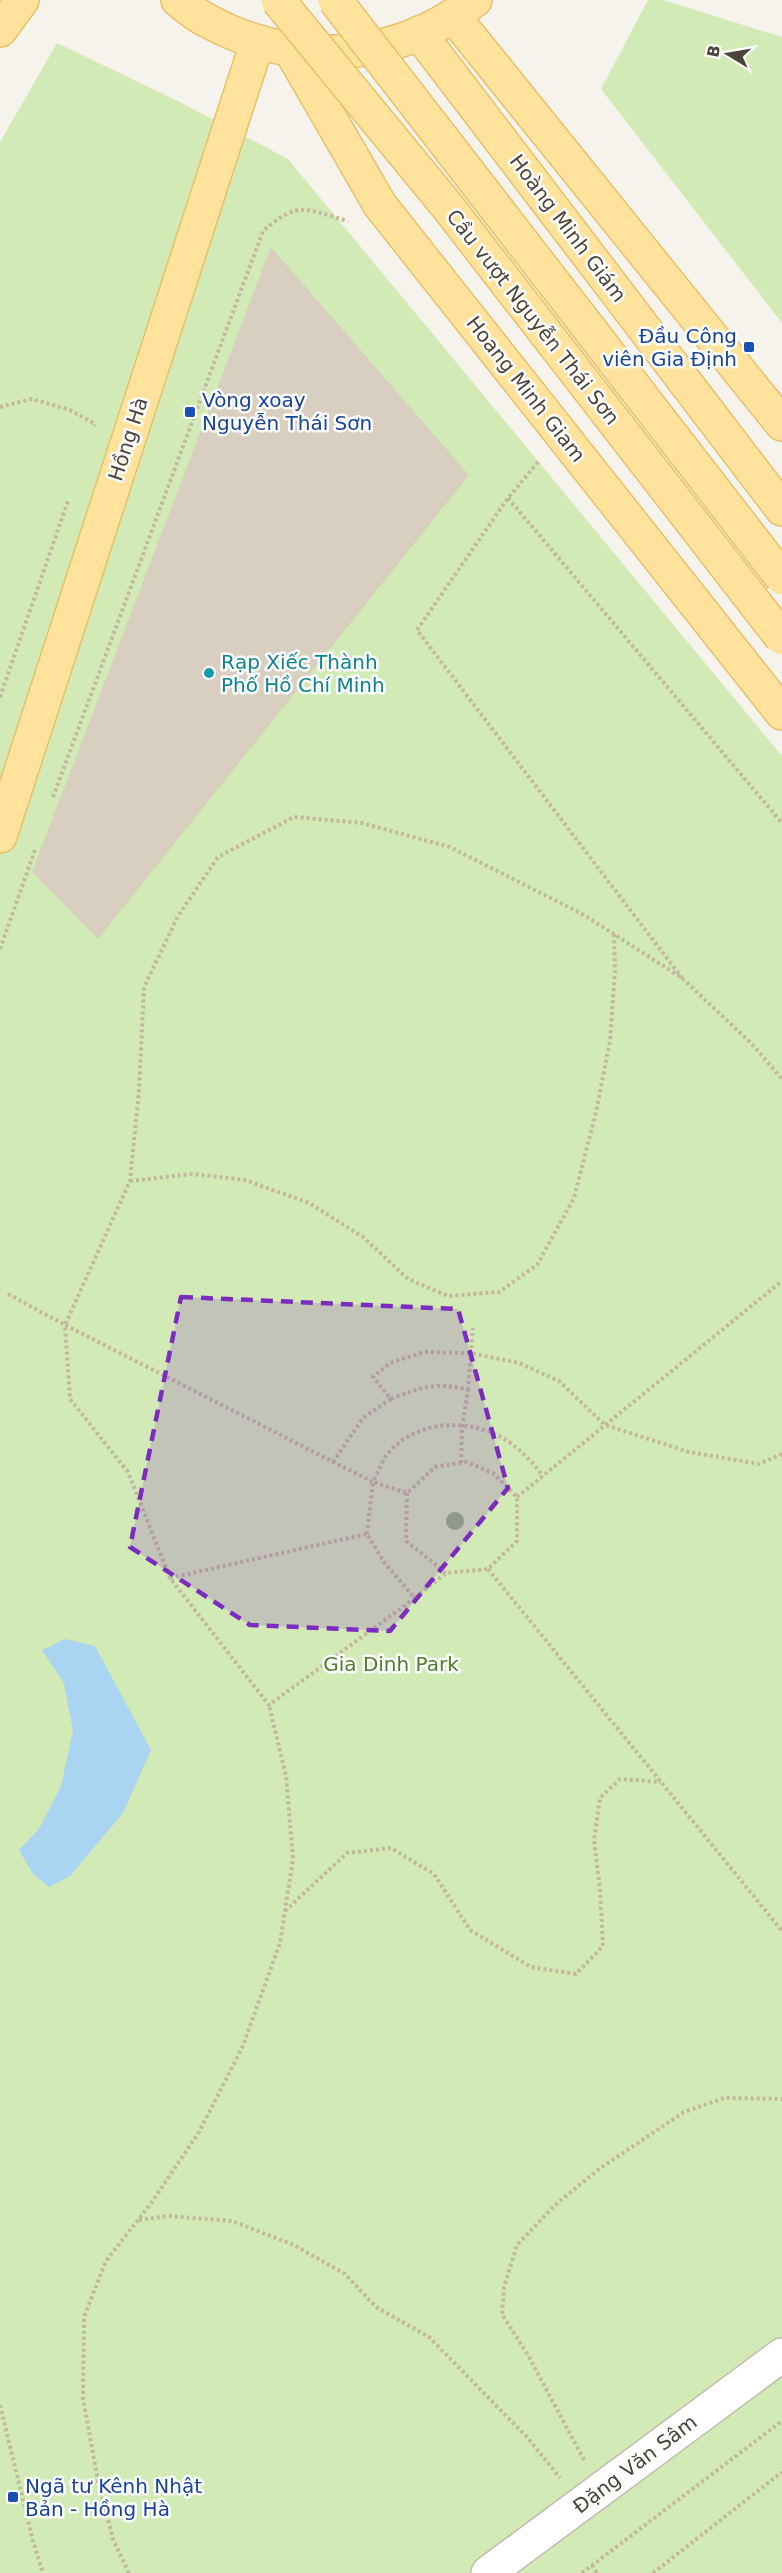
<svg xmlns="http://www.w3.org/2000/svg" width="782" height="2573" viewBox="0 0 782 2573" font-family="'DejaVu Sans',sans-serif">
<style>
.green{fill:#d2eab5}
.water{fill:#a9d4f2}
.building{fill:#d8cfc1}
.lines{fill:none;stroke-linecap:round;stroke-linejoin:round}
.minor-casing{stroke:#c2bbae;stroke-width:36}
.major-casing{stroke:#e6c16a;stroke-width:36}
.path{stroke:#c4b79f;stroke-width:4;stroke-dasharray:3 3;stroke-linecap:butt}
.minor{stroke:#fff;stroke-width:33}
.major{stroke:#ffe39c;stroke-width:33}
.major-bridge-casing{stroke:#e6c16a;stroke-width:36;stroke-linecap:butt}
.major-bridge{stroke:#ffe39c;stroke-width:33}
.tree{fill:#97b381}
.marked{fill:#7b2cbf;fill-opacity:0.2;stroke:#7b2cbf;stroke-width:4.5;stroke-dasharray:12 8;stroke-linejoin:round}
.transit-dot{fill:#1a4fb4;stroke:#fff;stroke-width:2}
.culture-dot{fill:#0f9aa8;stroke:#fff;stroke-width:2}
.labels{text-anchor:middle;stroke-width:5;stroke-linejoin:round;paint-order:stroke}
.street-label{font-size:20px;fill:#4b4439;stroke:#fff}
.transit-label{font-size:20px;fill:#164399;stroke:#fff;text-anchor:start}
.culture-label{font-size:20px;fill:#0d838f;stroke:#fff;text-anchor:start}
.park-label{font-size:20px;fill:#4a7f2a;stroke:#fff}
</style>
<rect width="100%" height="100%" fill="#f6f3ec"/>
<!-- green -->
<g class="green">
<polygon points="648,0 663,0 782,37 782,323 601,89"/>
<polygon points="57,43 178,101 288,159 782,756 782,2573 0,2573 0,142"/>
</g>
<!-- water -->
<polygon class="water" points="65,1639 95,1646 151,1750 123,1813 70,1876 49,1887 33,1874 19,1850 39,1829 61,1786 73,1731 64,1683 42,1650"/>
<!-- building -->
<polygon class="building" points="271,247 469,475 98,939 32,872"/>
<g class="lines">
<defs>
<polyline id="minor" points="488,2573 782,2355"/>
<g id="major">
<path d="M178 0C187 7 197 16 208 21 295 68 397 62 475 0"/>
<polyline points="454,17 782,424"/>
<polyline points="0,30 22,0"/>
<polyline points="419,33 782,509"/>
<polyline points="291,51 380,205 782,713"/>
<polyline points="0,836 257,43"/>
</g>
</defs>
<!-- minor casing -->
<use href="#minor" class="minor-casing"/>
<!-- major casing -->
<use href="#major" class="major-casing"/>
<!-- path -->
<g class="path">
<polyline points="0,407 32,399 70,410 95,424 94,426"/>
<polyline points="538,462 508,498 417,630 682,978"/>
<polyline points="508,498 782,823"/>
<polyline points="0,697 68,501"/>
<path d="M53 797 263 231C299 200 305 209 348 221"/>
<polyline points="0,949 35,850"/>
<polyline points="130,1181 192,1174 245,1180 309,1203 363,1237 408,1279 448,1296 499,1292 537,1265 574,1198 596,1112 610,1041 615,971 614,934"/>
<polyline points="8,1294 65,1325 130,1181 139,1091 144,987 178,916 218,857 294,817 362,823 450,847 584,915 682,978 752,1044 782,1079"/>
<polyline points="468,1390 473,1328"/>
<polyline points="333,1462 363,1418 391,1399"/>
<path d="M461 1463 462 1427 468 1390C438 1381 419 1388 391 1399L373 1377 390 1363 424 1352 470 1353 519 1363 559 1381 605 1425 689 1452 759 1464 782 1454"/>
<polyline points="407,1493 406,1541 446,1573"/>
<polyline points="517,1497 782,1281"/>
<polyline points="367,1534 373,1482 407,1493 435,1467 466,1462 493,1473 517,1497 517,1541 488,1569 446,1573 415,1598"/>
<polyline points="488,1569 782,1931"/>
<path d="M170 1578 367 1534 384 1562 415 1598 269 1705 170 1578 128 1472 70 1399 65 1325 373 1482C378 1472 383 1458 391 1450 416 1424 457 1419 490 1432 512 1440 529 1458 543 1476"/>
<polyline points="285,1911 347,1853 391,1848 434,1874 470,1930 531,1967 576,1974 603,1946 600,1889 594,1840 600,1798 620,1779 661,1782"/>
<polyline points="139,2220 168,2216 232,2221 294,2245 345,2274 376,2307 429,2337 527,2437 560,2478"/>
<polyline points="0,2405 33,2541 43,2573"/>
<polyline points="584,2460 529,2357 502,2314 504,2287 517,2245 555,2205 599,2169 684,2112 724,2098 782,2099"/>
<polyline points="592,2565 597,2573"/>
<polyline points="129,2573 113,2539 98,2481 83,2399 84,2317 106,2261 152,2202 199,2132 242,2048 280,1943 293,1859 286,1776 269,1705"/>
<polyline points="582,2573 782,2421"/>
<polyline points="653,2573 782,2472"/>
</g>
<!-- minor -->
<use href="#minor" class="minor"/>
<!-- major -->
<use href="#major" class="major"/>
<defs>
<g id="major-bridge">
<polyline points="278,0 448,207 782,638"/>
<polyline points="335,0 782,578"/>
</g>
</defs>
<!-- major-bridge casing -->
<use href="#major-bridge" class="major-bridge-casing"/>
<!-- major-bridge -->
<use href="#major-bridge" class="major-bridge"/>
</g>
<!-- trees -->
<circle class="tree" cx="455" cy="1521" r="9"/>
<!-- marked area -->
<path class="marked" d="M181 1297 458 1309 508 1488 390 1631 250 1625 130 1547Z"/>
<!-- markers -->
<g class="transit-dot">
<rect x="743" y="341" width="12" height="12" rx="3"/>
<rect x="184" y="406" width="12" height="12" rx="3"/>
<rect x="7" y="2491" width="12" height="12" rx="3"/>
</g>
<circle class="culture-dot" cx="209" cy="673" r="6"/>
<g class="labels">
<!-- street labels -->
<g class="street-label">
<text transform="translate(568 228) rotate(53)" y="7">Hoàng Minh Giám</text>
<text transform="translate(533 317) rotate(52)" y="7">Cầu vượt Nguyễn Thái Sơn</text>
<text transform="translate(526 389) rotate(52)" y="7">Hoang Minh Giam</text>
<text transform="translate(128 439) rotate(-72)" y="7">Hồng Hà</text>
<text transform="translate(635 2464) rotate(-37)" y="7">Đặng Văn Sâm</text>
</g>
<!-- transit labels -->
<g class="transit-label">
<text x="737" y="343" text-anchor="end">Đầu Công<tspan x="737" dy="23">viên Gia Định</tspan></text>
<text x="202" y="407">Vòng xoay<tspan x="202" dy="23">Nguyễn Thái Sơn</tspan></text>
<text x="25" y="2493">Ngã tư Kênh Nhật<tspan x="25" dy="23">Bản - Hồng Hà</tspan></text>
</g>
<!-- culture labels -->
<g class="culture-label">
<text x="221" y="669">Rạp Xiếc Thành<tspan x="221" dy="23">Phố Hồ Chí Minh</tspan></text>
</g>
<!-- park labels -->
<g class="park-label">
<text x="391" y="1671">Gia Dinh Park</text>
</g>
</g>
<!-- north arrow -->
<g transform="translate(728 54) rotate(281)" stroke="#ffffff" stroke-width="4.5" paint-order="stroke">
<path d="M0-4.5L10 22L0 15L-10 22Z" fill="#4b4439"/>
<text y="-9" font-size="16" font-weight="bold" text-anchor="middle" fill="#4b4439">B</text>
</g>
</svg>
